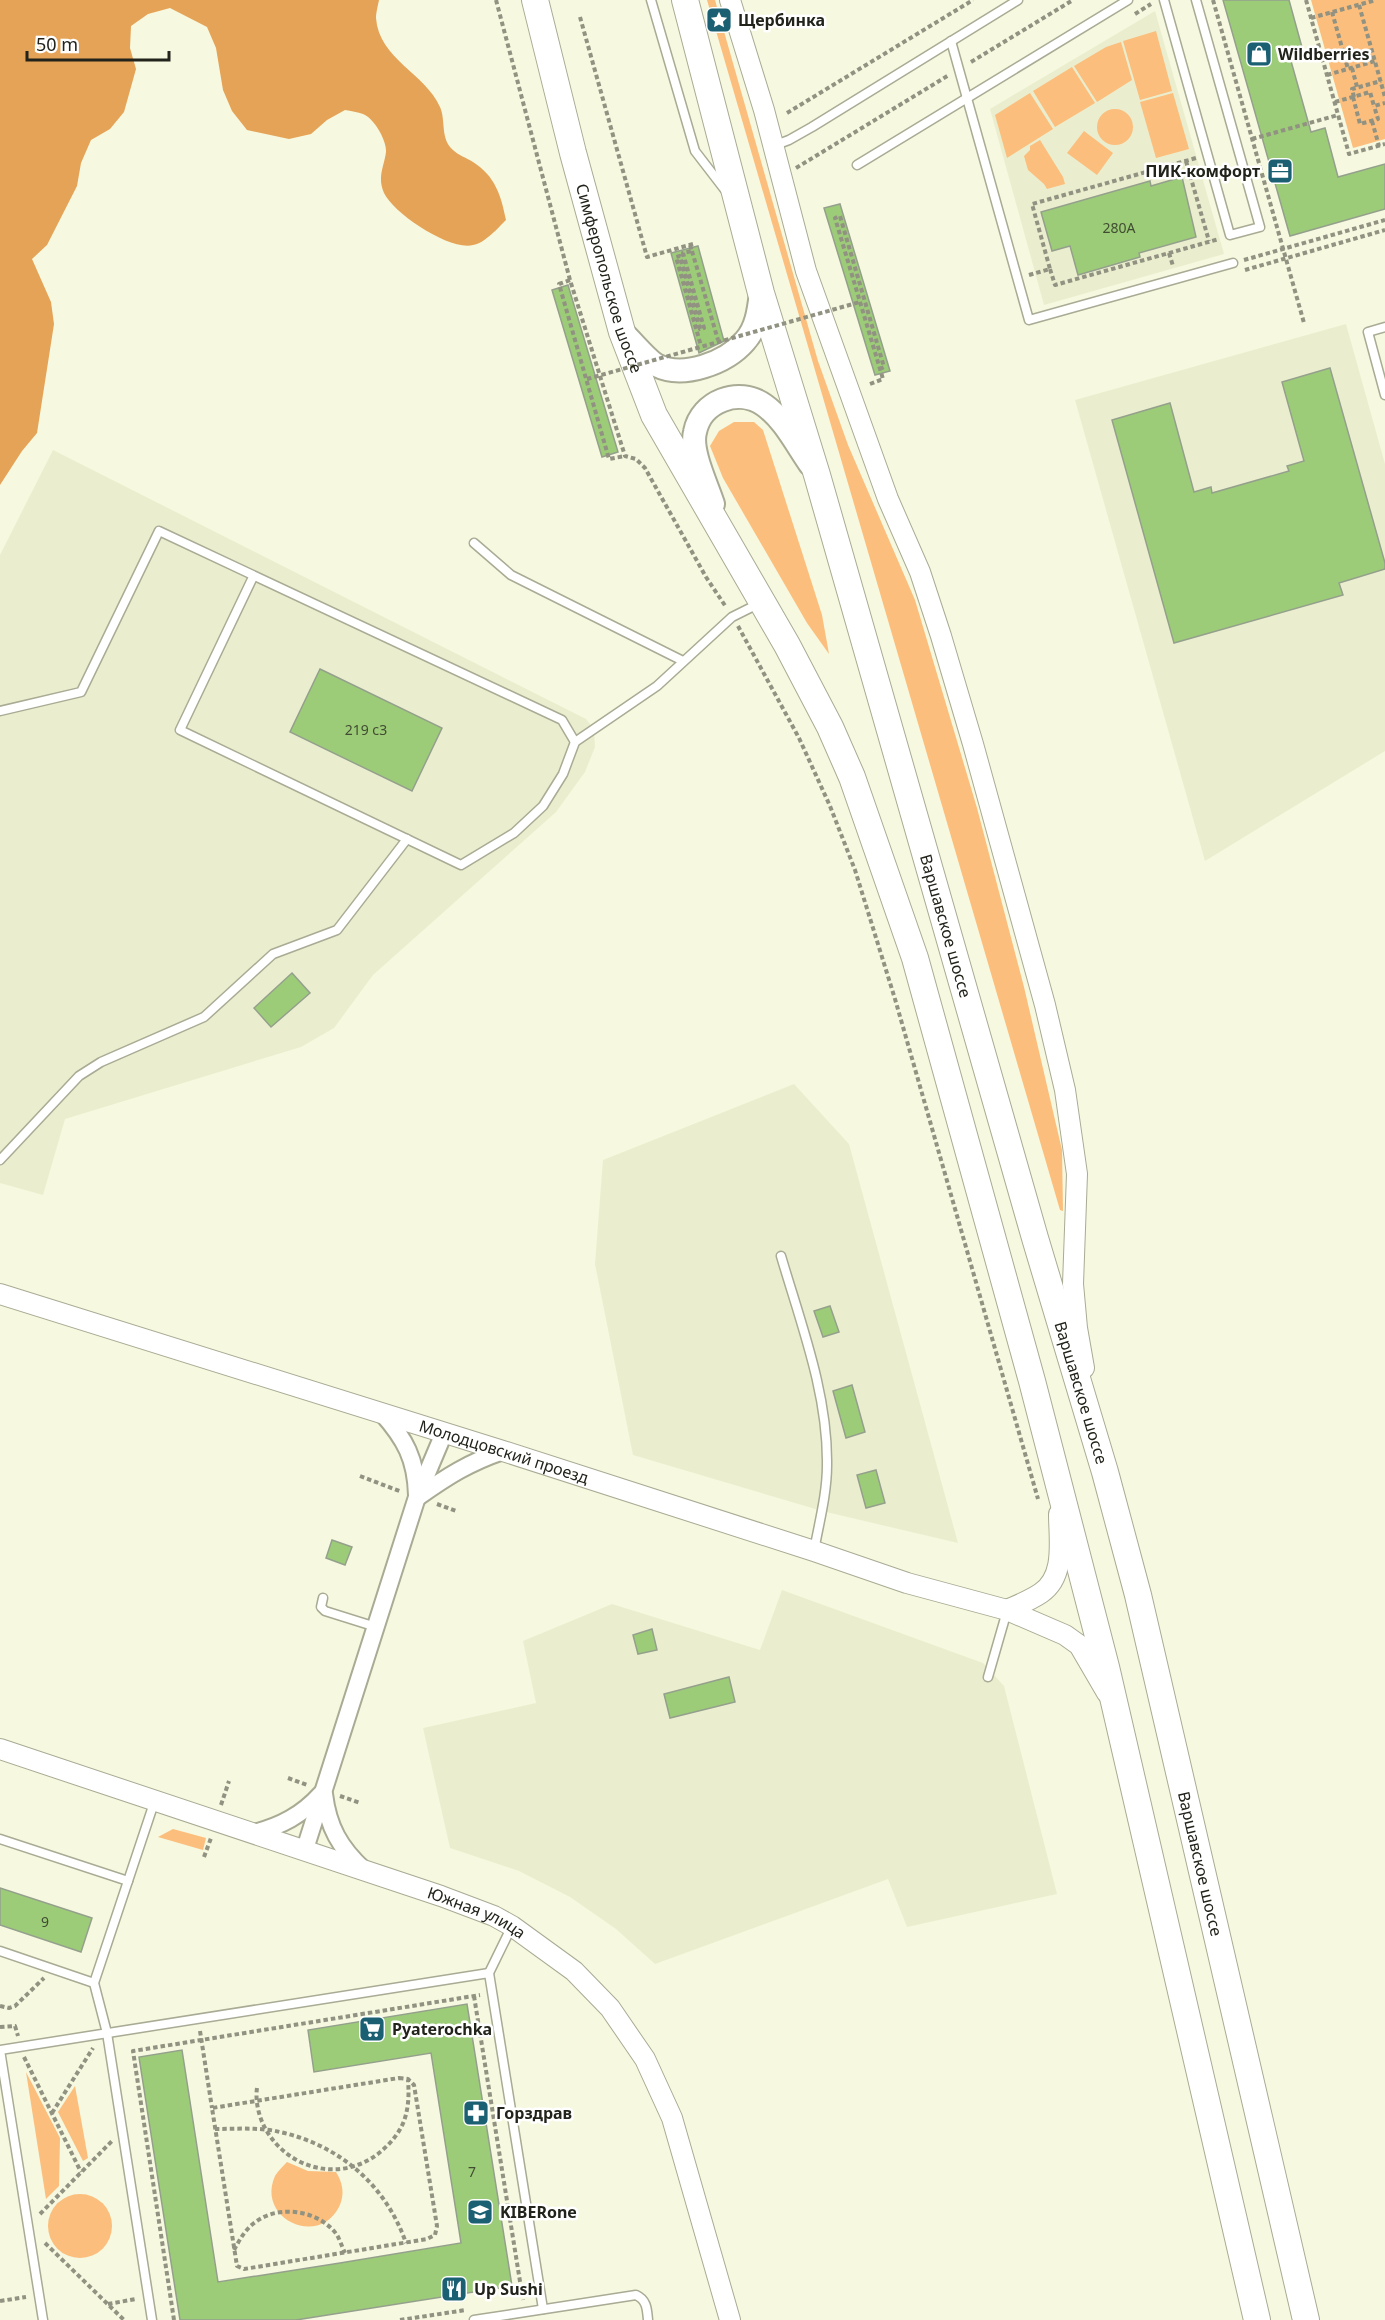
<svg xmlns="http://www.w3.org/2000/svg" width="1385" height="2320" viewBox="0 0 1385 2320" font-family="'Noto Sans',sans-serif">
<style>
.built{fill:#ebeece}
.green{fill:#fbbe7c}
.forest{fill:#e5a357}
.building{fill:#9dcc79;stroke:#94a08c;stroke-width:1.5}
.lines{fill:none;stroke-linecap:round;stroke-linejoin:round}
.service-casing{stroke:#a9ab94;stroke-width:11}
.minor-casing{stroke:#a9ab94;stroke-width:20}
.tertiary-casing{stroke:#a9ab94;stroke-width:22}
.secondary-casing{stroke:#a9ab94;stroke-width:26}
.primary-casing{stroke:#a9ab94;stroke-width:28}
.path{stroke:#919281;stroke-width:4;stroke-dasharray:4.5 3;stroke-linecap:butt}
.service{stroke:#fff;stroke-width:8}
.minor{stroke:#fff;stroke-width:16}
.tertiary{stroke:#fff;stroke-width:20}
.secondary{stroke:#fff;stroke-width:22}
.primary{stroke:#fff;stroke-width:26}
.path-bridge{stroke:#919281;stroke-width:4;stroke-dasharray:4.5 3;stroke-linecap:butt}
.labels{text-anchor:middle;stroke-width:5;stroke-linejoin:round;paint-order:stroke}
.number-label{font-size:14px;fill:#414d32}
.poi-label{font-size:16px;font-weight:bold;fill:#22231a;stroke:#fff;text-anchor:start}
.street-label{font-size:16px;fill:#22231a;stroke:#fff}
</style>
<rect width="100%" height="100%" fill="#f6f8df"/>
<!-- built -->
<g class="built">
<polygon points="1155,11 1224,254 1044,305 990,109"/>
<polygon points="1346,324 1385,464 1385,751 1205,861 1075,400"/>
<polygon points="53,450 586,719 594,729 595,747 585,772 556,812 373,975 334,1028 301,1047 65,1119 43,1195 0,1183 0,555"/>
<polygon points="794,1084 849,1144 958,1543 822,1511 633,1455 595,1264 603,1160"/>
<polygon points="782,1590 983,1663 1004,1686 1057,1894 907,1927 888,1879 655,1964 616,1929 570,1897 519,1871 450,1848 423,1728 536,1703 523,1641 612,1604 760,1650"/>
</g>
<!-- green -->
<g class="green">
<polygon points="707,0 715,0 818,361 848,445 915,600 977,808 1024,987 1062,1150 1063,1211 1060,1210"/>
<polygon points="1311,0 1385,0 1385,139 1353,148"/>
<polygon points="1156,31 1172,91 1140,100 1123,41"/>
<polygon points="1121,42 1132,80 1097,102 1074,66 1106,47"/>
<polygon points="1072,67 1095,103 1055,127 1033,91"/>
<polygon points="1030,93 1053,129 1007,158 995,115"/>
<polygon points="1173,93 1189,149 1156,158 1140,102"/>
<circle cx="1115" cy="127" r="18"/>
<polygon points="1084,131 1113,153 1097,175 1067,153"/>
<polygon points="1040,140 1063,177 1065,184 1047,189 1044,184 1028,170 1024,156 1030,150 1030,146"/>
<polygon points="734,422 754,422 763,430 822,615 829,654 807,623 723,478 710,446 719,431"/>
<polygon points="173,1829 206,1838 203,1850 158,1837"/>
<polygon points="26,2072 60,2138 59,2186 46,2199"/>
<polygon points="75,2086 88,2158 83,2161 58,2112"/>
<path d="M287 2162 308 2171 336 2172C343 2183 345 2195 339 2207 318 2248 256 2218 275 2176 278 2171 283 2166 287 2162Z"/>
<circle cx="80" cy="2226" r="32"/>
</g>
<!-- forest -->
<path class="forest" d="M0 0H379C378 5 376 13 376 18 379 59 425 73 440 107 446 120 440 139 453 150 458 155 467 158 473 162 495 176 501 195 506 220 498 228 485 243 473 245 450 251 394 214 384 193 377 177 384 167 386 152 387 141 374 118 363 114 358 112 351 111 345 110L327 120 311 134 289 139 247 130 232 111 223 90 216 48 207 27 170 8 148 14 131 26 130 48 136 69 124 112 110 129 91 140 81 163 77 186 47 245 32 259 51 302 54 324 37 433 22 451 0 485Z"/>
<!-- building -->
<g class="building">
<polygon points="1223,0 1289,0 1303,51 1289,54 1311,132 1325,128 1338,177 1385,164 1385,209 1290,236"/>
<polygon points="1182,177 1196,237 1139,253 1140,257 1078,275 1070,246 1052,251 1041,212 1150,181 1151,186"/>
<polygon points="840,204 890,371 875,375 824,208"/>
<polygon points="698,246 724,341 699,353 671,253"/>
<polygon points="568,285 618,452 602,457 552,290"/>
<polygon points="1330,368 1385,563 1385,569 1339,583 1343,595 1174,643 1112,420 1170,403 1194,492 1211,487 1212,493 1289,471 1287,466 1304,461 1282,382"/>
<polygon points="320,669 442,728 412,791 290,732"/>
<polygon points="292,973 310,993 271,1027 254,1008"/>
<polygon points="830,1306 839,1332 823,1337 814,1311"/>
<polygon points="852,1385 865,1432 846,1438 833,1391"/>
<polygon points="876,1470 885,1503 866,1508 857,1475"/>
<polygon points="332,1540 352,1547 345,1565 326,1558"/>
<polygon points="652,1629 657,1650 638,1654 633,1635"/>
<polygon points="729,1677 735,1702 670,1718 664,1694"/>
<polygon points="0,1888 92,1918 81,1952 0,1925"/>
<polygon points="467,2004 512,2286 296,2320 180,2320 139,2057 182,2050 218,2282 340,2263 461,2243 431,2053 314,2072 308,2030"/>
</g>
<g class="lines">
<defs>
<g id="service">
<polyline points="651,0 695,151 725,190"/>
<polyline points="1164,0 1230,235 1260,227 1196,0"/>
<polyline points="951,41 1029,320 1233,263"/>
<polyline points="773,146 789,140 812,127 1018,0"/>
<polyline points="857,165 1128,0"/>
<polyline points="1385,327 1368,332 1385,395"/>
<polyline points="474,543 511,575 683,661"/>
<polyline points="253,577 180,730 461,865 514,833 543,806 563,774 575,742 657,686 732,617 760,603"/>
<polyline points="0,711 81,692 159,531 562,720 575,742"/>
<polyline points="0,1160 79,1076 101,1062 204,1017 273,954 337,930 407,839"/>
<path d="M781 1256C801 1324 828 1394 827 1465 827 1494 819 1523 814 1551"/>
<polyline points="323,1598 321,1607 325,1611 376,1627"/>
<polyline points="988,1677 1007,1611"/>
<polyline points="0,1839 128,1881"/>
<polyline points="512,1926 489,1973 543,2309"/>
<polyline points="0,1951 94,1983"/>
<polyline points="43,2320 0,2050 489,1973"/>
<polyline points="152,2320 107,2033 94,1983 155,1800"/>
<path d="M474 2320 636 2295C647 2300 647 2309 648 2320"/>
</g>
<g id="minor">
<path d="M382 1413C405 1439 416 1459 417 1495"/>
<path d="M418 1497C448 1476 468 1463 503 1451"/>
<path d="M324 1794C328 1827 340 1848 364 1870"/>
<path d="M254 1833C281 1826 302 1815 321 1794"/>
<polyline points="305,1849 417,1497 444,1433"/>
</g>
<g id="tertiary">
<polyline points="730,0 764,110 806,271 888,499 920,572 941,636 973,744 1045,1005 1065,1090 1077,1174 1073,1284 1077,1328 1084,1368"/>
<path id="s1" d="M0 1294 503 1451 814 1551 907 1583 1007 1610 1065 1635 1079 1645 1107 1693"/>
<path d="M1007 1610C1018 1605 1031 1600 1041 1593 1066 1576 1059 1540 1059 1514"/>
<path id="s2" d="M0 1749 441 1896 494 1916 512 1926 574 1971 610 2008 645 2059 672 2118 730 2320"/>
</g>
<g id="secondary">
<path d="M622 332C631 340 646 359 656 365 683 379 726 363 745 341 757 328 759 309 761 293"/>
<path d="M713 504C707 485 690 451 695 432 701 401 739 387 764 405 784 419 796 444 810 464"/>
</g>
<g id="primary">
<path id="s3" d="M535 0 573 153 622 332 654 415 787 645 830 727 852 777 915 958 1032 1381 1106 1667 1257 2320"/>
<path id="s4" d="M685 0 761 293 817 475 1035 1238 1105 1472 1138 1595 1306 2320"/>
</g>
</defs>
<!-- service casing -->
<use href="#service" class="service-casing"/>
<!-- minor casing -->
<use href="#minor" class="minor-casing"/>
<!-- tertiary casing -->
<use href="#tertiary" class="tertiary-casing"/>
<!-- secondary casing -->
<use href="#secondary" class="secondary-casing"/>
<!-- primary casing -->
<use href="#primary" class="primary-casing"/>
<!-- path -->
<g class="path">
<polyline points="496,0 570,280 625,456 636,459 645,468 706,577 726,607"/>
<polyline points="1213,0 1304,323"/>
<polyline points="1306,0 1349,154 1385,144"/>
<polyline points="1359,5 1385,97"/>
<polyline points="1332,12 1348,69"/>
<polyline points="1135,14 1151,4"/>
<polyline points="580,17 647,257 693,244"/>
<polyline points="1311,18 1376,0"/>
<polyline points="971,62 1073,0"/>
<polyline points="1352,68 1357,87"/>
<polyline points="1327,75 1375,61"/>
<polyline points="1353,97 1360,124 1378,119 1374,106"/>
<polyline points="1354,97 1352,89 1381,81"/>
<polyline points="1335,102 1370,92 1374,106 1385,103"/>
<polyline points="787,113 973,0"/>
<polyline points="1372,121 1379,146"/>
<polyline points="1252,139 1338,115"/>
<polyline points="1186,161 1209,241"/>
<polyline points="796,168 949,75"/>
<polyline points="690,245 692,251 683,253 704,328 700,329 680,256 676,257 701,346"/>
<polyline points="692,251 718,340"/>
<polyline points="1169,253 1173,266"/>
<polyline points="1244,260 1385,220"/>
<polyline points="1050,269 1055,285 1219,239"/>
<polyline points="1245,270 1385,230"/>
<polyline points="1029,275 1050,269 1032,204 1196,158"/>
<polyline points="570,280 559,284 609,459 625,456"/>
<polyline points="870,384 883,379 880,369 835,218 840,216 884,367 880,369"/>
<polyline points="738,626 799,738 830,806 855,870 895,999 1038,1499"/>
<polyline points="360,1476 402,1492"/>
<polyline points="437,1504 456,1511"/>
<polyline points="288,1778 307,1785"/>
<polyline points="340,1796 360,1803"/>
<polyline points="221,1805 229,1781"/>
<polyline points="204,1857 211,1838"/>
<polyline points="474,1996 523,2300"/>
<polyline points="0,2006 9,2008 15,2006 44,1978"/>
<polyline points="0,2027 15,2026 18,2036"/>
<polyline points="200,2031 212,2108"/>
<polyline points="24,2057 81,2172"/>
<polygon points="399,2078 408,2079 414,2085 437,2226 435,2235 427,2239 244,2269 237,2266 212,2108"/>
<path d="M257 2088C255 2101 259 2117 265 2128 288 2170 341 2183 379 2153 389 2145 399 2134 404 2121 409 2107 409 2093 408 2080"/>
<polyline points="52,2113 93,2048"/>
<path d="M215 2129C236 2129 260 2127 280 2132 339 2145 386 2185 406 2243"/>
<polyline points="40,2214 112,2141"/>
<polyline points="45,2243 124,2320"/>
<path d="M234 2250C240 2239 246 2228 257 2221 281 2204 320 2211 337 2235 340 2240 342 2247 345 2253"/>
<polyline points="0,2301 26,2297"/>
<polyline points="108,2304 136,2299"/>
<polyline points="174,2320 133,2051 480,1995"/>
<polyline points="400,2320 466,2310"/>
</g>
<!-- service -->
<use href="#service" class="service"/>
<!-- minor -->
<use href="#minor" class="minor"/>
<!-- tertiary -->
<use href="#tertiary" class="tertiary"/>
<!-- secondary -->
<use href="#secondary" class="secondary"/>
<!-- primary -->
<use href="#primary" class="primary"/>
<!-- path-bridge -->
<polyline class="path-bridge" points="587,379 860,302"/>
</g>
<!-- icons -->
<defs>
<symbol id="sight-square" viewBox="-11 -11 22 22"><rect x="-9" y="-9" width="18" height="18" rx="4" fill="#1b6072" stroke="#fff"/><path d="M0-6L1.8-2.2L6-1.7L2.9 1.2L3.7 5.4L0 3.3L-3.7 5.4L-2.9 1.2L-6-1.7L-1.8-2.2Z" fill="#fff"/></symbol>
<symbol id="shop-square" viewBox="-11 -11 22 22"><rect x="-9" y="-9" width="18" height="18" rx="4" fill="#1b6072" stroke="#fff"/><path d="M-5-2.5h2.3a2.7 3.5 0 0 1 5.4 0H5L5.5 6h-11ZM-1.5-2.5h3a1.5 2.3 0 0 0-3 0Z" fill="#fff"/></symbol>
<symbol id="office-square" viewBox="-11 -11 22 22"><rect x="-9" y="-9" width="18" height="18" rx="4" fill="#1b6072" stroke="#fff"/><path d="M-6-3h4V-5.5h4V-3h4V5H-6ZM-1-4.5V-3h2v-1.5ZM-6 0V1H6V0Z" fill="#fff"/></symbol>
<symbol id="supermarket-square" viewBox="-11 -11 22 22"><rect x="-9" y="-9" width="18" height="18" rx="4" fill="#1b6072" stroke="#fff"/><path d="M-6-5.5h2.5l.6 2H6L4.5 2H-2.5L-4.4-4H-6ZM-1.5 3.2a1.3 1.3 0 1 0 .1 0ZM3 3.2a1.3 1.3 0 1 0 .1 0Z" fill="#fff"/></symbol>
<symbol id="pharmacy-square" viewBox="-11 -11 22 22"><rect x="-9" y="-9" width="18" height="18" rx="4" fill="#1b6072" stroke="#fff"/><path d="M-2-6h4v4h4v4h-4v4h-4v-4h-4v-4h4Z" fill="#fff"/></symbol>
<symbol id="school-square" viewBox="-11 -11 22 22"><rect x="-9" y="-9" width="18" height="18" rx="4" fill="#1b6072" stroke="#fff"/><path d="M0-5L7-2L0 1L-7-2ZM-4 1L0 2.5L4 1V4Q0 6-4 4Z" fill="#fff"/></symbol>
<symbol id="restaurant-square" viewBox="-11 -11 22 22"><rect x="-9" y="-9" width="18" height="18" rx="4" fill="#1b6072" stroke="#fff"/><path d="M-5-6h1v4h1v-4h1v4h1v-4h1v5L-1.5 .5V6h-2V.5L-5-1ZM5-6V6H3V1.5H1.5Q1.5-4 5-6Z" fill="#fff"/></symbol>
</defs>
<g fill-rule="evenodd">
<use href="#sight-square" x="704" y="5" width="30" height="30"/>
<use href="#shop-square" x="1244" y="39" width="30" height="30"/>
<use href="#office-square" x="1265" y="156" width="30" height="30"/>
<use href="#supermarket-square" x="357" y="2014" width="30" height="30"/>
<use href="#pharmacy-square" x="461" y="2098" width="30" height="30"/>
<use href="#school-square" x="465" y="2197" width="30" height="30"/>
<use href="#restaurant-square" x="439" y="2274" width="30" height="30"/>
</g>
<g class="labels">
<!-- number labels -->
<g class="number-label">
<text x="1119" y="233">280А</text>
<text x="366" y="735">219 с3</text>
<text x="45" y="1927">9</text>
<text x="472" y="2177">7</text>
</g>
<!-- poi labels -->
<g class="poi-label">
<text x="738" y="26">Щербинка</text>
<text x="1278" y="60">Wildberries</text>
<text x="1260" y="177" text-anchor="end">ПИК-комфорт</text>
<text x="392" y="2035">Pyaterochka</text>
<text x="496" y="2119">Горздрав</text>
<text x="500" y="2218">KIBERone</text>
<text x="474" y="2295">Up Sushi</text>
</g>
<!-- street labels -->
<g class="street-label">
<text dy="6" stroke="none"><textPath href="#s3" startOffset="288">Симферопольское шоссе</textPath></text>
<text dy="6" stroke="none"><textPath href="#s4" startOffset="962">Варшавское шоссе</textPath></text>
<text dy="6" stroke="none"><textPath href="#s4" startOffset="1448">Варшавское шоссе</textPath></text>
<text dy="6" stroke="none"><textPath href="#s1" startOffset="528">Молодцовский проезд</textPath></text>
<text dy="6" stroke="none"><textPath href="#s4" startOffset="1934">Варшавское шоссе</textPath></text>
<text dy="6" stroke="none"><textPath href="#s2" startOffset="504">Южная улица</textPath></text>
</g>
</g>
<!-- scale -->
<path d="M27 51v9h142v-9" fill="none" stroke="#22231a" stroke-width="3"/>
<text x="36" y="51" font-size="18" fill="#22231a" stroke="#ffffff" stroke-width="4.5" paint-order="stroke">50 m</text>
</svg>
